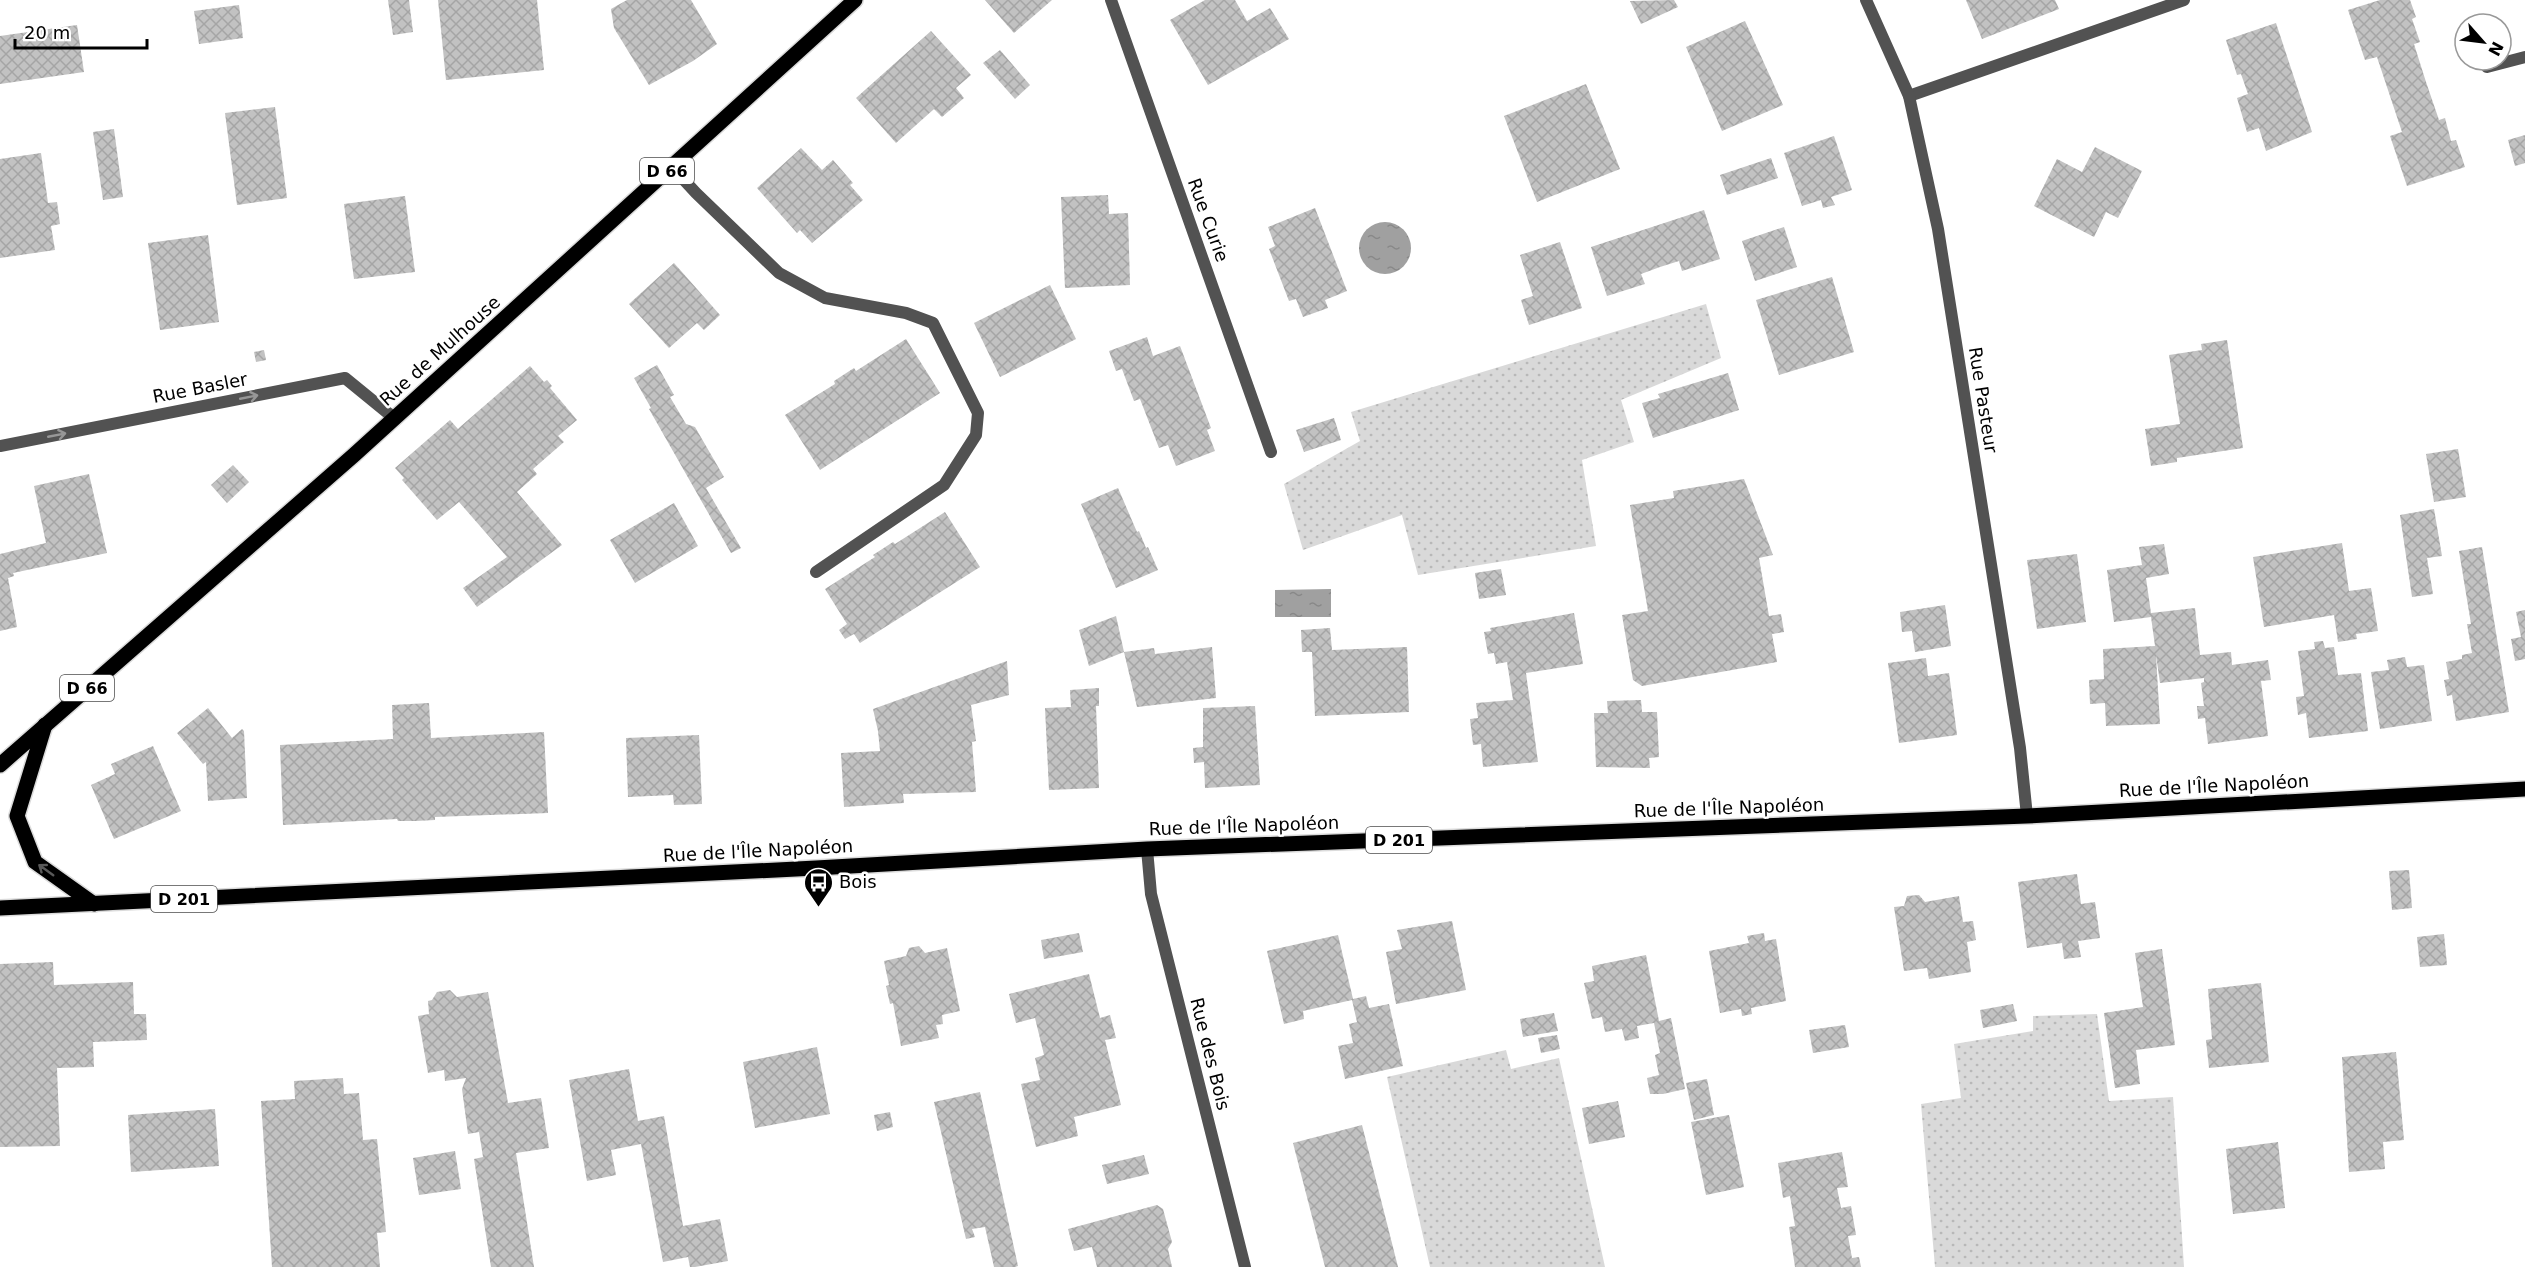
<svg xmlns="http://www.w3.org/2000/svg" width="2525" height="1267" viewBox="0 0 2525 1267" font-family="'DejaVu Sans',sans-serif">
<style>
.grass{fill:url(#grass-dots)}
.water{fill:url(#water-ripples)}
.building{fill:url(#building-cross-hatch)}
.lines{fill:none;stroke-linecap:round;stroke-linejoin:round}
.primary-casing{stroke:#dbdbdb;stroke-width:18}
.service{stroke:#525252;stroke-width:12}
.minor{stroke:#525252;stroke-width:12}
.primary{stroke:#000;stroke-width:15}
.oneway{stroke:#979797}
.oneway2{stroke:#595959}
.labels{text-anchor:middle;stroke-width:5;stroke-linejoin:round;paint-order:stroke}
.shield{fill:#fff;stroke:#4c4c4c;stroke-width:1.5}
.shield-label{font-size:16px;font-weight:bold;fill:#000}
.street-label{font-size:18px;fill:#000;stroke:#fff}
.poi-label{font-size:18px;fill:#000;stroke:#fff;text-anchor:start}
</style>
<defs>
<pattern id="grass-dots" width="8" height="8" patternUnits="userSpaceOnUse" patternTransform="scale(1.5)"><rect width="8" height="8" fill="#d9d9d9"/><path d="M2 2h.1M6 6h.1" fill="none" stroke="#b8b8b8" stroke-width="1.8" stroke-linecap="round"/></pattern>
<pattern id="water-ripples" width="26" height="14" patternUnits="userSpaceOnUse" patternTransform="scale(1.5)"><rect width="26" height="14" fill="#a0a0a0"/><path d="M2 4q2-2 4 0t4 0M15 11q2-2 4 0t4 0" fill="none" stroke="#888"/></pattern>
<pattern id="building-cross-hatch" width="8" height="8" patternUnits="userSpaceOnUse" patternTransform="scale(1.5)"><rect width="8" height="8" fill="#c2c2c2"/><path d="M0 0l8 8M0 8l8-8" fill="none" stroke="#a5a5a5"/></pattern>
</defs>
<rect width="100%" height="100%" fill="#fff"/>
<!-- grass -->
<g class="grass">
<polygon points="1706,304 1721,358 1621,400 1634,442 1582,460 1596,546 1418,575 1402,515 1303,550 1284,484 1360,441 1351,412"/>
<polygon points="2097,1014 2109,1101 2173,1097 2184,1267 1935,1267 1921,1104 1961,1098 1954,1044 2033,1031 2033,1016"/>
<polygon points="1506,1050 1511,1069 1559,1058 1605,1267 1430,1267 1387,1077"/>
</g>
<!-- water -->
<g class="water">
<circle cx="1385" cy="248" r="26"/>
<polygon points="1331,589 1331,617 1275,617 1275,590"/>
</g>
<!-- building -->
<g class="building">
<polygon points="388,0 409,0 413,32 393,35"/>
<polygon points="438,0 537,0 544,70 446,80"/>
<polygon points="627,0 691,0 717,44 693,61 649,85 614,28 611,9"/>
<polygon points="985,0 1052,0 1014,33"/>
<polygon points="1205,0 1235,0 1247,21 1270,8 1289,39 1208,85 1170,20"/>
<polygon points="1674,0 1678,7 1641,24 1630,1"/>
<polygon points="1966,0 2055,0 2059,9 1982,39"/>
<polygon points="2380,0 2410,0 2416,17 2412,19 2420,42 2414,44 2426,82 2439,120 2445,118 2451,141 2456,140 2465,167 2407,186 2390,136 2402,132 2377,57 2365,60 2348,10"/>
<polygon points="239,5 243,38 199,44 194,11"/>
<polygon points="1745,21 1783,105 1722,131 1686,47"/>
<polygon points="2276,23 2312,132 2266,151 2259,128 2247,132 2237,98 2248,94 2241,74 2237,75 2226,40"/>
<polygon points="77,25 84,72 0,84 0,36"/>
<polygon points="931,31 971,75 956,88 964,98 942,117 934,109 896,143 856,98"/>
<polygon points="1000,50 1030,85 1015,99 983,63"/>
<polygon points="1586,84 1620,169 1537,202 1504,116"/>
<polygon points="275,107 287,198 237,205 225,113"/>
<polygon points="114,129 123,197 103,200 93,132"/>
<polygon points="2525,135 2525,163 2515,166 2508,140"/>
<polygon points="1834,136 1852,190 1831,197 1835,205 1823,208 1821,200 1802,206 1784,153"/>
<polygon points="2095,147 2142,171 2118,218 2106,212 2094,237 2034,206 2057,159 2082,172"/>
<polygon points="801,148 822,170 833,160 853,183 850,185 863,200 812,243 800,230 797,233 757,188"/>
<polygon points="41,153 48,203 57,202 60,224 51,226 55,250 0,258 0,159"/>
<polygon points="1771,158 1778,178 1727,195 1720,175"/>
<polygon points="1108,195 1109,214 1128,213 1130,285 1065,288 1061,197"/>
<polygon points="405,196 415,272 354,279 344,204"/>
<polygon points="1315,208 1347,291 1325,300 1328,308 1303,317 1296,299 1289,301 1269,249 1275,246 1268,227"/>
<polygon points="1704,210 1720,259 1682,271 1679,261 1660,267 1641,274 1645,284 1607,296 1591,247"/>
<polygon points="1784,227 1797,267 1755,281 1742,241"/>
<polygon points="208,235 219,322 160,330 148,243"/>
<polygon points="1560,242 1582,308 1529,325 1521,300 1533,296 1520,255"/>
<polygon points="674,263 720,315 704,330 697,323 669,348 629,304"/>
<polygon points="1832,277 1854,352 1779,375 1756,300"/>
<polygon points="1050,285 1076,339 1000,377 974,323"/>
<polygon points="1147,337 1153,356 1180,346 1211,428 1207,430 1215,451 1176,466 1168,445 1159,448 1140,399 1134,401 1122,369 1116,371 1109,351"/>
<polygon points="906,339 940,393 820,470 785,415 835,384 834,381 854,368 856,371"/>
<polygon points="2227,340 2243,448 2177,458 2177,462 2151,466 2145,429 2180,424 2169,355 2202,350 2201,344"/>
<polygon points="264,350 266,360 256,362 254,352"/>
<polygon points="657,365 674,395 670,397 686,424 695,427 724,477 706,488 741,548 731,553 649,409 651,408 634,378"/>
<polygon points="530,366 544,382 547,380 552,386 550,388 577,420 558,436 564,442 533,469 537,474 517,492 562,545 477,607 463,588 507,557 459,502 437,520 402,480 404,478 395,468 450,420 458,429 460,427"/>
<polygon points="1728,373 1739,410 1653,438 1642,403 1660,398 1658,394"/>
<polygon points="1334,418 1341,440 1304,452 1296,430"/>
<polygon points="2458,449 2466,497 2434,502 2426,454"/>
<polygon points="233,465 249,482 227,503 211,485"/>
<polygon points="89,474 107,553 13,573 14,576 8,578 17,627 0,631 0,554 46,543 34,486"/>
<polygon points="1744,479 1773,555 1759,558 1769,616 1781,614 1784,632 1772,634 1777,662 1642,686 1633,680 1622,615 1648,611 1630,505 1674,498 1673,491"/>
<polygon points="1118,488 1137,532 1139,531 1146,548 1148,547 1158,570 1116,588 1081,504"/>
<polygon points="674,503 698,546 635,583 610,540"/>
<polygon points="2434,509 2442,556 2427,558 2433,594 2412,597 2400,515"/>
<polygon points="945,512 980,567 860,643 854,634 845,639 839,630 847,624 825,589 875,557 873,555 893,542 895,544"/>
<polygon points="2342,543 2349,591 2371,588 2378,631 2356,634 2357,639 2338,642 2334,615 2264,627 2253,557"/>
<polygon points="2164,544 2169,574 2146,578 2151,613 2195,608 2200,655 2231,652 2232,665 2268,660 2271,680 2261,681 2268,736 2208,744 2205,718 2198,719 2197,706 2204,706 2201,683 2204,682 2204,678 2160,683 2156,655 2160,724 2106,726 2105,703 2090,704 2089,680 2104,679 2103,649 2155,646 2151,617 2114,622 2107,570 2142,565 2139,547"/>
<polygon points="2482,547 2509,712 2456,721 2452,695 2447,696 2444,680 2449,679 2446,662 2462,659 2462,655 2472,653 2467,624 2471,624 2459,551"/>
<polygon points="2077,554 2086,622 2037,629 2027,560"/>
<polygon points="1501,569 1506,595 1479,599 1475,573"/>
<polygon points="1945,605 1951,646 1915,652 1912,631 1902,632 1900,612"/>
<polygon points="2525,610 2525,659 2515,661 2511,639 2521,637 2516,612"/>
<polygon points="1574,613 1583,664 1526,673 1538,762 1483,767 1481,744 1473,745 1470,719 1478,718 1476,703 1513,700 1507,662 1496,664 1494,653 1488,654 1484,632 1491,631 1490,628"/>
<polygon points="1116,616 1124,652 1089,666 1079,630"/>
<polygon points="1330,628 1332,650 1407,647 1409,712 1315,716 1312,652 1302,652 1301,630"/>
<polygon points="2323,641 2325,648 2334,647 2338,675 2361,673 2368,731 2309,738 2306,713 2298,715 2296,697 2304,696 2298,651 2315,649 2314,642"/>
<polygon points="1212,647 1216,698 1137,707 1124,652 1154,648 1155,654"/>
<polygon points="2405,657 2407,667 2424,665 2432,721 2380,729 2371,672 2389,670 2387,660"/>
<polygon points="1926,658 1928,676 1949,673 1957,735 1899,743 1888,663"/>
<polygon points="1007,661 1009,695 971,705 976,741 972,742 976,792 903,794 904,803 844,807 841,753 880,751 878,731 873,709"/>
<polygon points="1099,688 1099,706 1096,706 1099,788 1049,790 1045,708 1071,707 1070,690"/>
<polygon points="1641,700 1642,712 1657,712 1659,757 1649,758 1650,768 1596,767 1594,713 1608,713 1607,701"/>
<polygon points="429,703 431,738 544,732 548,813 435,817 435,820 416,821 398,821 397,819 283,825 280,745 393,739 392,705"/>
<polygon points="1255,706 1260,785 1205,788 1204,762 1194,763 1193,748 1203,747 1203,708"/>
<polygon points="208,708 232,738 242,729 244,731 247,798 208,801 206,762 203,764 177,733"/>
<polygon points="699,735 702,804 674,805 673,795 628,797 626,738"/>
<polygon points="153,746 181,811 114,839 91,785 115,774 111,764"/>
<polygon points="2409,870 2412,908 2392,910 2389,871"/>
<polygon points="2077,874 2081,904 2095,902 2100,938 2078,941 2081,957 2064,959 2062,943 2027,948 2018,882"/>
<polygon points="1919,895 1925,902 1959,896 1963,922 1973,921 1976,940 1967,942 1971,972 1929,979 1927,968 1904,971 1894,907 1904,906 1907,896"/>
<polygon points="1452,921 1466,990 1396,1004 1386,952 1402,949 1397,930"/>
<polygon points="1079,933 1083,952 1044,959 1041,940"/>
<polygon points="1764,933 1765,941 1776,939 1786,1001 1751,1008 1752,1014 1742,1016 1741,1009 1720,1013 1709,951 1749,943 1747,936"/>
<polygon points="2444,934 2447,965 2420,967 2417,937"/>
<polygon points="1338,935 1353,999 1366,996 1369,1008 1389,1004 1403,1066 1345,1079 1338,1046 1353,1043 1349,1024 1357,1022 1352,1000 1303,1011 1304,1019 1284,1024 1267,951"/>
<polygon points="919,946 925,953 947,948 960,1011 942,1015 943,1024 936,1025 939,1038 901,1046 893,1003 890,1004 886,986 889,985 884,961 906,956 909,948"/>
<polygon points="2162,949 2175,1045 2136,1050 2140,1084 2115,1088 2104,1013 2143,1007 2135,953"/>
<polygon points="1646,955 1659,1021 1671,1018 1685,1089 1663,1094 1650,1094 1647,1078 1659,1075 1655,1055 1660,1053 1654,1023 1637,1026 1639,1038 1625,1041 1622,1029 1605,1032 1602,1017 1592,1019 1584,983 1594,981 1592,966"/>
<polygon points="53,962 54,985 133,982 134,1014 146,1014 147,1040 93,1042 94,1067 57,1068 60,1146 0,1147 0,964"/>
<polygon points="1089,974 1100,1018 1110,1015 1116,1038 1105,1040 1121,1105 1074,1117 1078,1136 1036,1147 1021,1084 1040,1080 1035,1058 1044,1055 1035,1018 1016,1023 1009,994"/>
<polygon points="2261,983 2269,1062 2209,1068 2206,1040 2212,1039 2208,989"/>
<polygon points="450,990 457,997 488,992 508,1103 541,1098 549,1148 516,1153 534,1267 491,1267 474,1159 483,1157 479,1132 468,1134 462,1089 466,1078 445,1081 444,1070 428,1073 418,1016 429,1014 428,1001 432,1000 437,992"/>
<polygon points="2013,1004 2017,1021 1983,1028 1980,1010"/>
<polygon points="1554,1013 1558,1031 1523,1037 1520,1019"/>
<polygon points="1845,1025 1849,1047 1813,1053 1809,1030"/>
<polygon points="1557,1035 1560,1049 1541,1053 1538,1038"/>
<polygon points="817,1047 830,1114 755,1128 743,1062"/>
<polygon points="2396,1052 2404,1140 2383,1142 2385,1169 2349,1172 2342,1057"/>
<polygon points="629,1069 638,1121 664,1116 683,1226 720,1219 728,1261 695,1267 690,1267 688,1257 663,1262 641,1144 611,1150 616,1175 587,1181 569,1080"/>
<polygon points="343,1078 344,1094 359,1093 363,1140 377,1139 386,1232 377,1233 380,1267 272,1267 261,1101 295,1099 294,1081"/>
<polygon points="1707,1079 1714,1115 1694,1120 1686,1083"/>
<polygon points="980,1092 1018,1266 1015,1267 994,1267 985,1227 972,1229 975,1237 966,1239 934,1102"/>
<polygon points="1618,1101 1625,1137 1589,1144 1582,1108"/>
<polygon points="215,1109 219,1166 131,1172 128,1115"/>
<polygon points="890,1112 893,1127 877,1131 874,1115"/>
<polygon points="1729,1115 1744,1187 1706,1195 1691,1122"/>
<polygon points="1362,1125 1398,1267 1325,1267 1293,1143"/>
<polygon points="2278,1142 2285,1208 2233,1214 2226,1149"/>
<polygon points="455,1151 461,1189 419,1195 413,1158"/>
<polygon points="1842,1152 1848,1187 1837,1188 1841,1208 1851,1206 1856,1235 1848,1236 1852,1258 1859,1257 1861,1267 1795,1267 1789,1227 1795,1226 1790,1196 1783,1198 1778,1163"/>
<polygon points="1144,1155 1149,1174 1107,1184 1102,1165"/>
<polygon points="1157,1205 1163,1209 1172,1242 1168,1249 1172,1267 1097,1267 1092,1247 1074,1251 1068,1229"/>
</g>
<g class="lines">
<defs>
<g id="primary">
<polyline points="45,725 17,816 35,862 94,904"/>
<polyline points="0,765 354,455 855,0"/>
<polyline points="0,908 816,868 1147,849 2027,816 2525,789"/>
</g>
</defs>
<!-- primary casing -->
<use href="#primary" class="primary-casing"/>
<!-- service -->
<g class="service">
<polyline points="2487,67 2525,57"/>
<polyline points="1909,96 2184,0"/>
<polyline points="672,167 696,193 779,273 825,298 906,313 933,323 978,413 976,435 944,485 816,572"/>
</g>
<!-- minor -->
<g class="minor">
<polyline points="1111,0 1271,452"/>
<polyline points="1866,0 1909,96 1938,229 2020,748 2027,816"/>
<polyline points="0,446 345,378 394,418"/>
<polyline points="1147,849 1151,894 1245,1267"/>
</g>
<!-- primary -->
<use href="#primary" class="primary"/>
</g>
<!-- one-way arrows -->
<defs><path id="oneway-shaft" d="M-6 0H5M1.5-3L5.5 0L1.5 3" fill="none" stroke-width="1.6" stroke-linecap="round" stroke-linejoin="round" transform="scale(1.5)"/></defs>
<g class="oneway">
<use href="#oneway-shaft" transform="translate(249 397) rotate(-11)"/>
<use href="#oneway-shaft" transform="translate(57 435) rotate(-11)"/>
</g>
<use class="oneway2" href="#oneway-shaft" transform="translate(46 870) rotate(-144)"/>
<!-- icons -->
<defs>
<symbol id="bus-pin" viewBox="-11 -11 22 30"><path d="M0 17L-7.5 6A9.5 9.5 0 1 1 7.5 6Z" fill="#000" stroke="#fff"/><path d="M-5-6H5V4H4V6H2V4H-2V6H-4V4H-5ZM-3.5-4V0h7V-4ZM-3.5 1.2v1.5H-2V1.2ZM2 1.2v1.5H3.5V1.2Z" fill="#fff"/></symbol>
</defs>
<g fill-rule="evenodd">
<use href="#bus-pin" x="802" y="866" width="33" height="45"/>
</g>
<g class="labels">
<!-- shield labels -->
<g class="shield">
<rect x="640" y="158" width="54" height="26" rx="4.5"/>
<rect x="60" y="675" width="54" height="26" rx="4.5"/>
<rect x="1366" y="827" width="66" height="26" rx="4.5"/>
<rect x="151" y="886" width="66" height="26" rx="4.5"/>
</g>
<g class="shield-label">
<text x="667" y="177">D 66</text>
<text x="87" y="694">D 66</text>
<text x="1399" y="846">D 201</text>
<text x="184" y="905">D 201</text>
</g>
<!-- street labels -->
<g class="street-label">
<text transform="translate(1208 220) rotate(70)" y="6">Rue Curie</text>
<text transform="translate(440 351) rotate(-42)" y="6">Rue de Mulhouse</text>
<text transform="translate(200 388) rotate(-11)" y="6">Rue Basler</text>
<text transform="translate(1983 400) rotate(81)" y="6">Rue Pasteur</text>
<text transform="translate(2214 786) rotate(-3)" y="6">Rue de l'Île Napoléon</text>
<text transform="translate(1729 808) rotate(-2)" y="6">Rue de l'Île Napoléon</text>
<text transform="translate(1244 826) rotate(-2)" y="6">Rue de l'Île Napoléon</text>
<text transform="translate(758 851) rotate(-3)" y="6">Rue de l'Île Napoléon</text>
<text transform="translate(1210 1054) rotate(76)" y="6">Rue des Bois</text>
</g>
<!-- poi labels -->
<g class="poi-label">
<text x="839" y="888">Bois</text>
</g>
</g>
<!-- north arrow -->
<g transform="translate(2483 42) rotate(118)"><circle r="28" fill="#ffffff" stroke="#999999" stroke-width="1.5"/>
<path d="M0-4.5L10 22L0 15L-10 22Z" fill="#000000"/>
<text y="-9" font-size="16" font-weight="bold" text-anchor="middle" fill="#000000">N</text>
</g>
<!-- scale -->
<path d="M15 39v9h132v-9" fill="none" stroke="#000000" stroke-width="3"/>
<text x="24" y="39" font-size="18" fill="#000000" stroke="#ffffff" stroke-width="4.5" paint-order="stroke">20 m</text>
</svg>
